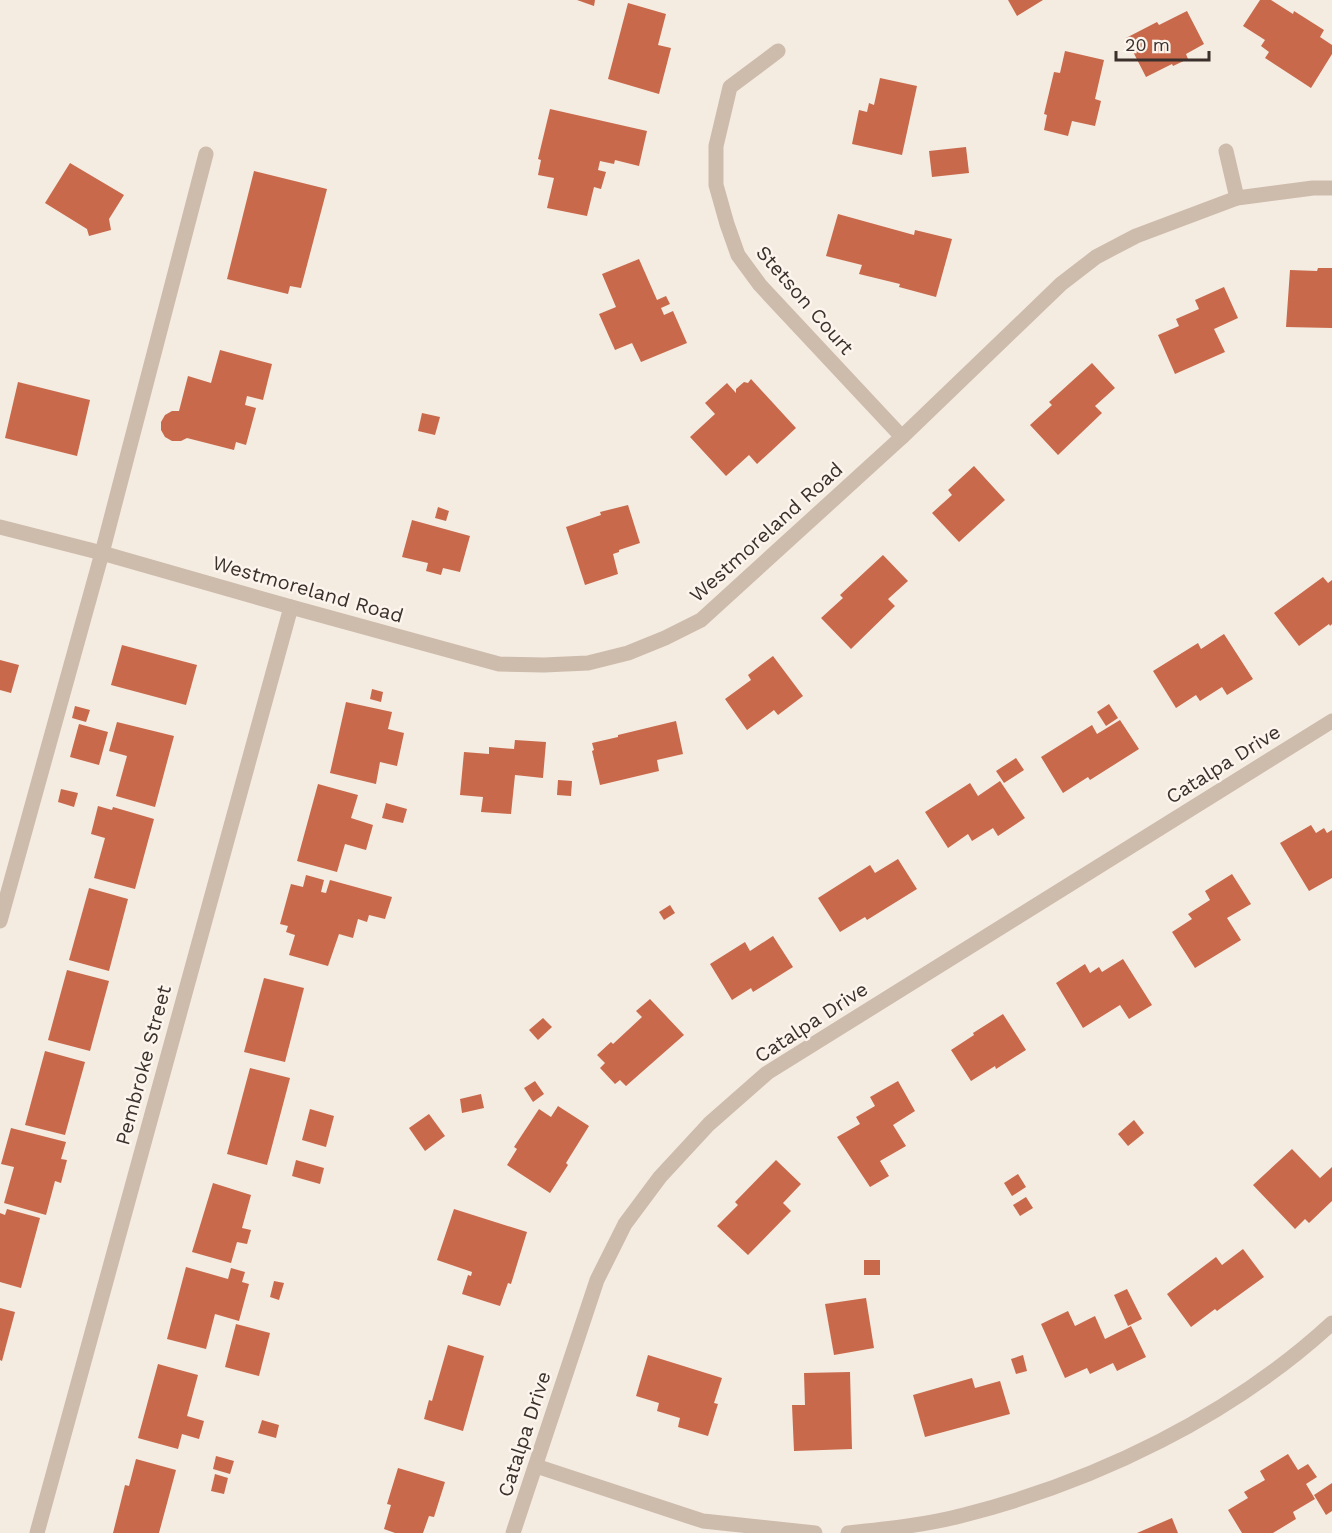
<svg xmlns="http://www.w3.org/2000/svg" width="1332" height="1533" viewBox="0 0 1332 1533" font-family="'Work Sans',sans-serif">
<style>
.building{fill:#c8694b}
.lines{fill:none;stroke-linecap:round;stroke-linejoin:round}
.minor{stroke:#cdbbac;stroke-width:15}
.labels{text-anchor:middle;stroke-width:5;stroke-linejoin:round;paint-order:stroke}
.street-label{font-size:20px;fill:#3b302b;stroke:#fbf5ee}
</style>
<rect width="100%" height="100%" fill="#f4ebe1"/>
<!-- building -->
<g class="building">
<polygon points="577,0 595,0 594,6"/>
<polygon points="1008,0 1043,0 1017,16"/>
<polygon points="1260,0 1271,0 1293,14 1294,11 1324,30 1320,37 1332,45 1332,54 1311,88 1265,58 1269,52 1261,46 1265,40 1243,26"/>
<polygon points="628,3 666,14 658,45 671,48 659,94 608,79"/>
<polygon points="1187,11 1204,44 1186,54 1188,59 1173,66 1172,64 1146,77 1126,38 1157,22 1159,25"/>
<polygon points="1065,51 1104,60 1095,99 1101,101 1095,126 1072,121 1068,136 1044,130 1047,115 1044,114 1054,72 1060,73"/>
<polygon points="880,78 917,86 902,155 852,144 859,110 867,112 869,103 874,105"/>
<polygon points="550,109 647,131 639,166 615,160 614,164 600,161 598,170 606,172 601,189 594,187 587,216 547,208 554,178 538,175 541,160 538,159"/>
<polygon points="966,147 969,173 932,177 929,151"/>
<polygon points="70,163 124,195 109,219 111,230 89,236 87,229 45,203"/>
<polygon points="254,171 327,189 301,288 290,286 288,294 227,279"/>
<polygon points="838,214 914,235 915,230 952,239 936,297 899,287 900,284 859,274 862,265 826,256"/>
<polygon points="639,259 657,300 666,296 670,304 661,308 664,315 673,311 687,343 641,362 632,343 615,350 599,314 616,307 602,274"/>
<polygon points="1318,268 1332,268 1332,328 1286,327 1290,270 1317,271"/>
<polygon points="1224,287 1238,318 1214,329 1225,352 1175,374 1158,335 1179,326 1176,319 1199,309 1195,300"/>
<polygon points="220,350 272,364 263,400 247,396 245,405 256,408 246,445 236,442 234,450 187,438 181,441 172,441 165,437 161,430 161,422 165,415 172,411 179,411 188,376 211,383"/>
<polygon points="1092,363 1115,388 1095,406 1102,413 1058,455 1030,425 1052,405 1049,402"/>
<polygon points="751,379 796,428 757,464 749,455 726,476 690,437 715,414 705,403 727,383 736,393 736,389 744,382 748,383"/>
<polygon points="18,382 90,400 77,456 5,438"/>
<polygon points="422,413 440,417 435,435 418,431"/>
<polygon points="974,466 1005,500 959,542 932,513 952,495 948,490"/>
<polygon points="628,505 640,543 619,550 619,552 613,554 618,574 585,585 566,527 601,515 600,512"/>
<polygon points="438,507 449,511 446,521 435,518"/>
<polygon points="412,520 470,536 460,572 443,568 441,575 426,571 428,563 402,557"/>
<polygon points="883,555 908,581 888,599 895,606 851,649 821,618 843,598 840,595"/>
<polygon points="1323,577 1328,583 1332,580 1332,624 1330,626 1329,624 1299,646 1274,613"/>
<polygon points="1224,634 1253,679 1227,695 1222,687 1200,701 1196,695 1176,708 1153,671 1198,643 1201,649"/>
<polygon points="122,645 197,665 186,705 111,685"/>
<polygon points="773,656 803,696 778,715 774,710 747,730 725,699 751,680 748,675"/>
<polygon points="0,660 19,665 11,693 0,690"/>
<polygon points="372,689 383,692 381,702 370,699"/>
<polygon points="346,702 392,712 388,729 404,733 397,766 380,762 376,784 330,773"/>
<polygon points="1109,704 1118,718 1106,726 1097,712"/>
<polygon points="75,706 90,710 86,722 72,718"/>
<polygon points="1120,720 1139,749 1090,780 1088,777 1063,793 1041,757 1092,725 1097,734"/>
<polygon points="676,721 683,754 657,760 659,771 600,785 592,751 594,750 592,743 618,737 618,735"/>
<polygon points="117,722 174,736 155,807 116,796 127,756 109,751"/>
<polygon points="79,724 108,732 99,765 70,757"/>
<polygon points="515,740 546,742 543,778 515,775 511,814 481,812 483,797 460,795 464,752 489,754 489,747 514,749"/>
<polygon points="1016,758 1024,770 1004,783 996,771"/>
<polygon points="558,780 572,781 571,796 557,795"/>
<polygon points="1000,781 1025,818 998,836 993,828 972,841 968,834 948,848 925,812 970,783 978,796"/>
<polygon points="318,784 358,795 351,818 373,825 366,850 345,844 337,872 297,861"/>
<polygon points="61,789 78,793 74,807 58,802"/>
<polygon points="386,803 407,809 403,823 382,818"/>
<polygon points="98,806 112,810 113,807 154,819 135,889 94,878 105,838 91,834"/>
<polygon points="1311,825 1316,833 1324,828 1327,833 1332,830 1332,878 1309,891 1280,843"/>
<polygon points="898,859 917,889 867,920 865,917 840,932 818,898 870,865 875,873"/>
<polygon points="1232,874 1251,904 1227,918 1241,940 1195,968 1172,932 1192,919 1188,914 1210,900 1205,891"/>
<polygon points="306,875 324,880 321,892 326,893 330,880 392,897 385,919 369,915 367,922 358,919 353,938 339,934 328,966 289,955 295,935 286,932 288,926 280,924 291,884 303,887"/>
<polygon points="89,888 128,899 109,971 69,960"/>
<polygon points="670,905 675,913 664,920 659,912"/>
<polygon points="773,936 793,967 753,992 751,988 732,1000 710,964 745,942 750,951"/>
<polygon points="1123,959 1152,1005 1129,1019 1120,1005 1083,1028 1056,983 1085,964 1090,973 1099,967 1102,972"/>
<polygon points="67,970 109,981 90,1051 48,1040"/>
<polygon points="264,978 304,988 285,1062 244,1052"/>
<polygon points="650,999 684,1035 626,1086 620,1080 615,1084 600,1068 605,1063 597,1055 611,1042 613,1044 642,1017 636,1011"/>
<polygon points="1003,1014 1026,1050 996,1069 995,1066 971,1081 951,1050 974,1035 973,1033"/>
<polygon points="543,1018 552,1027 538,1040 529,1030"/>
<polygon points="45,1051 85,1062 65,1135 25,1125"/>
<polygon points="250,1068 290,1078 267,1165 227,1154"/>
<polygon points="535,1081 544,1094 533,1102 524,1088"/>
<polygon points="898,1081 915,1111 893,1125 906,1146 880,1161 889,1176 870,1187 837,1137 860,1124 856,1117 875,1106 870,1097"/>
<polygon points="481,1094 484,1108 462,1113 460,1099"/>
<polygon points="558,1106 589,1126 566,1163 568,1165 550,1193 507,1165 517,1149 514,1147 539,1109 551,1117"/>
<polygon points="310,1109 334,1116 326,1147 302,1140"/>
<polygon points="429,1114 445,1136 425,1151 409,1128"/>
<polygon points="1134,1120 1144,1133 1128,1146 1118,1134"/>
<polygon points="11,1128 66,1142 61,1159 67,1160 61,1183 55,1181 46,1215 4,1203 14,1167 1,1164"/>
<polygon points="1292,1149 1320,1178 1332,1167 1332,1201 1309,1223 1305,1219 1295,1229 1253,1185"/>
<polygon points="296,1160 324,1168 320,1184 292,1176"/>
<polygon points="776,1160 801,1184 783,1203 791,1211 748,1255 717,1226 738,1205 735,1202"/>
<polygon points="1018,1174 1026,1187 1012,1196 1004,1183"/>
<polygon points="213,1183 251,1195 242,1228 251,1230 247,1244 237,1242 231,1263 192,1252"/>
<polygon points="1026,1197 1033,1208 1020,1216 1013,1205"/>
<polygon points="7,1209 40,1218 21,1288 0,1282 0,1213 5,1215"/>
<polygon points="454,1209 527,1232 511,1284 508,1283 500,1306 462,1294 468,1275 471,1276 472,1272 437,1260"/>
<polygon points="1243,1249 1264,1277 1217,1311 1215,1309 1191,1327 1167,1294 1216,1257 1222,1265"/>
<rect x="864" y="1260" width="16" height="15"/>
<polygon points="186,1267 228,1279 231,1268 245,1272 242,1282 249,1284 239,1321 215,1314 206,1349 167,1339"/>
<polygon points="274,1281 284,1283 279,1300 270,1297"/>
<polygon points="1127,1289 1142,1319 1128,1326 1114,1295"/>
<polygon points="866,1298 874,1348 834,1355 825,1304"/>
<polygon points="0,1308 15,1312 2,1361 0,1360"/>
<polygon points="1068,1311 1075,1326 1095,1316 1105,1339 1131,1326 1146,1357 1117,1371 1113,1363 1090,1374 1087,1368 1065,1378 1041,1324"/>
<polygon points="236,1324 270,1333 259,1376 225,1367"/>
<polygon points="448,1345 484,1356 463,1431 424,1419 429,1400 432,1401"/>
<polygon points="648,1355 722,1378 714,1403 718,1404 708,1436 678,1427 680,1418 657,1411 659,1403 636,1396"/>
<polygon points="1023,1355 1027,1371 1016,1374 1011,1359"/>
<polygon points="158,1364 198,1375 187,1416 204,1421 199,1439 182,1434 178,1449 138,1438"/>
<polygon points="850,1372 852,1449 794,1451 792,1405 805,1405 804,1373"/>
<polygon points="972,1378 975,1388 1000,1381 1010,1414 925,1437 913,1395"/>
<polygon points="262,1420 279,1425 276,1438 258,1433"/>
<polygon points="1288,1454 1298,1470 1308,1464 1317,1477 1306,1484 1315,1499 1293,1512 1296,1519 1273,1533 1242,1533 1228,1510 1248,1498 1244,1492 1265,1480 1260,1471"/>
<polygon points="216,1456 234,1461 230,1474 213,1469"/>
<polygon points="136,1459 176,1470 159,1533 113,1533 125,1485 129,1486"/>
<polygon points="398,1468 445,1482 434,1517 429,1516 423,1533 395,1533 384,1529 391,1505 387,1504"/>
<polygon points="215,1474 228,1478 224,1494 211,1491"/>
<polygon points="1332,1483 1332,1511 1326,1515 1314,1495"/>
<polygon points="1172,1518 1178,1533 1137,1533"/>
</g>
<g class="lines">
<!-- minor -->
<g class="minor">
<polyline points="778,51 730,87 716,146 716,185 727,224 738,255 760,285 902,437"/>
<polyline points="1226,151 1237,198"/>
<polyline points="0,527 102,553 291,607 499,664 544,665 588,663 628,653 665,638 701,620 902,437 1061,284 1096,257 1136,236 1237,198 1313,188 1332,188"/>
<polyline points="0,921 102,553 206,154"/>
<polyline points="536,1466 703,1521 815,1533"/>
<polyline points="37,1533 291,607"/>
<polyline points="513,1533 597,1280 625,1224 660,1177 709,1124 767,1073 1332,721"/>
<path d="M848 1533C887 1529 926 1525 964 1515 1097 1481 1231 1416 1332 1323"/>
</g>
</g>
<g class="labels">
<!-- street labels -->
<g class="street-label">
<text transform="translate(805 300) rotate(49)" y="7">Stetson Court</text>
<text transform="translate(766 532) rotate(-42)" y="7">Westmoreland Road</text>
<text transform="translate(308 589) rotate(16)" y="7">Westmoreland Road</text>
<text transform="translate(1223 764) rotate(-32)" y="7">Catalpa Drive</text>
<text transform="translate(811 1022) rotate(-33)" y="7">Catalpa Drive</text>
<text transform="translate(143 1065) rotate(-75)" y="7">Pembroke Street</text>
<text transform="translate(524 1434) rotate(-72)" y="7">Catalpa Drive</text>
</g>
</g>
<!-- scale -->
<path d="M1116 51v9h93v-9" fill="none" stroke="#3b302b" stroke-width="3"/>
<text x="1125" y="51" font-size="18" fill="#3b302b" stroke="#fbf5ee" stroke-width="4.5" paint-order="stroke">20 m</text>
</svg>
